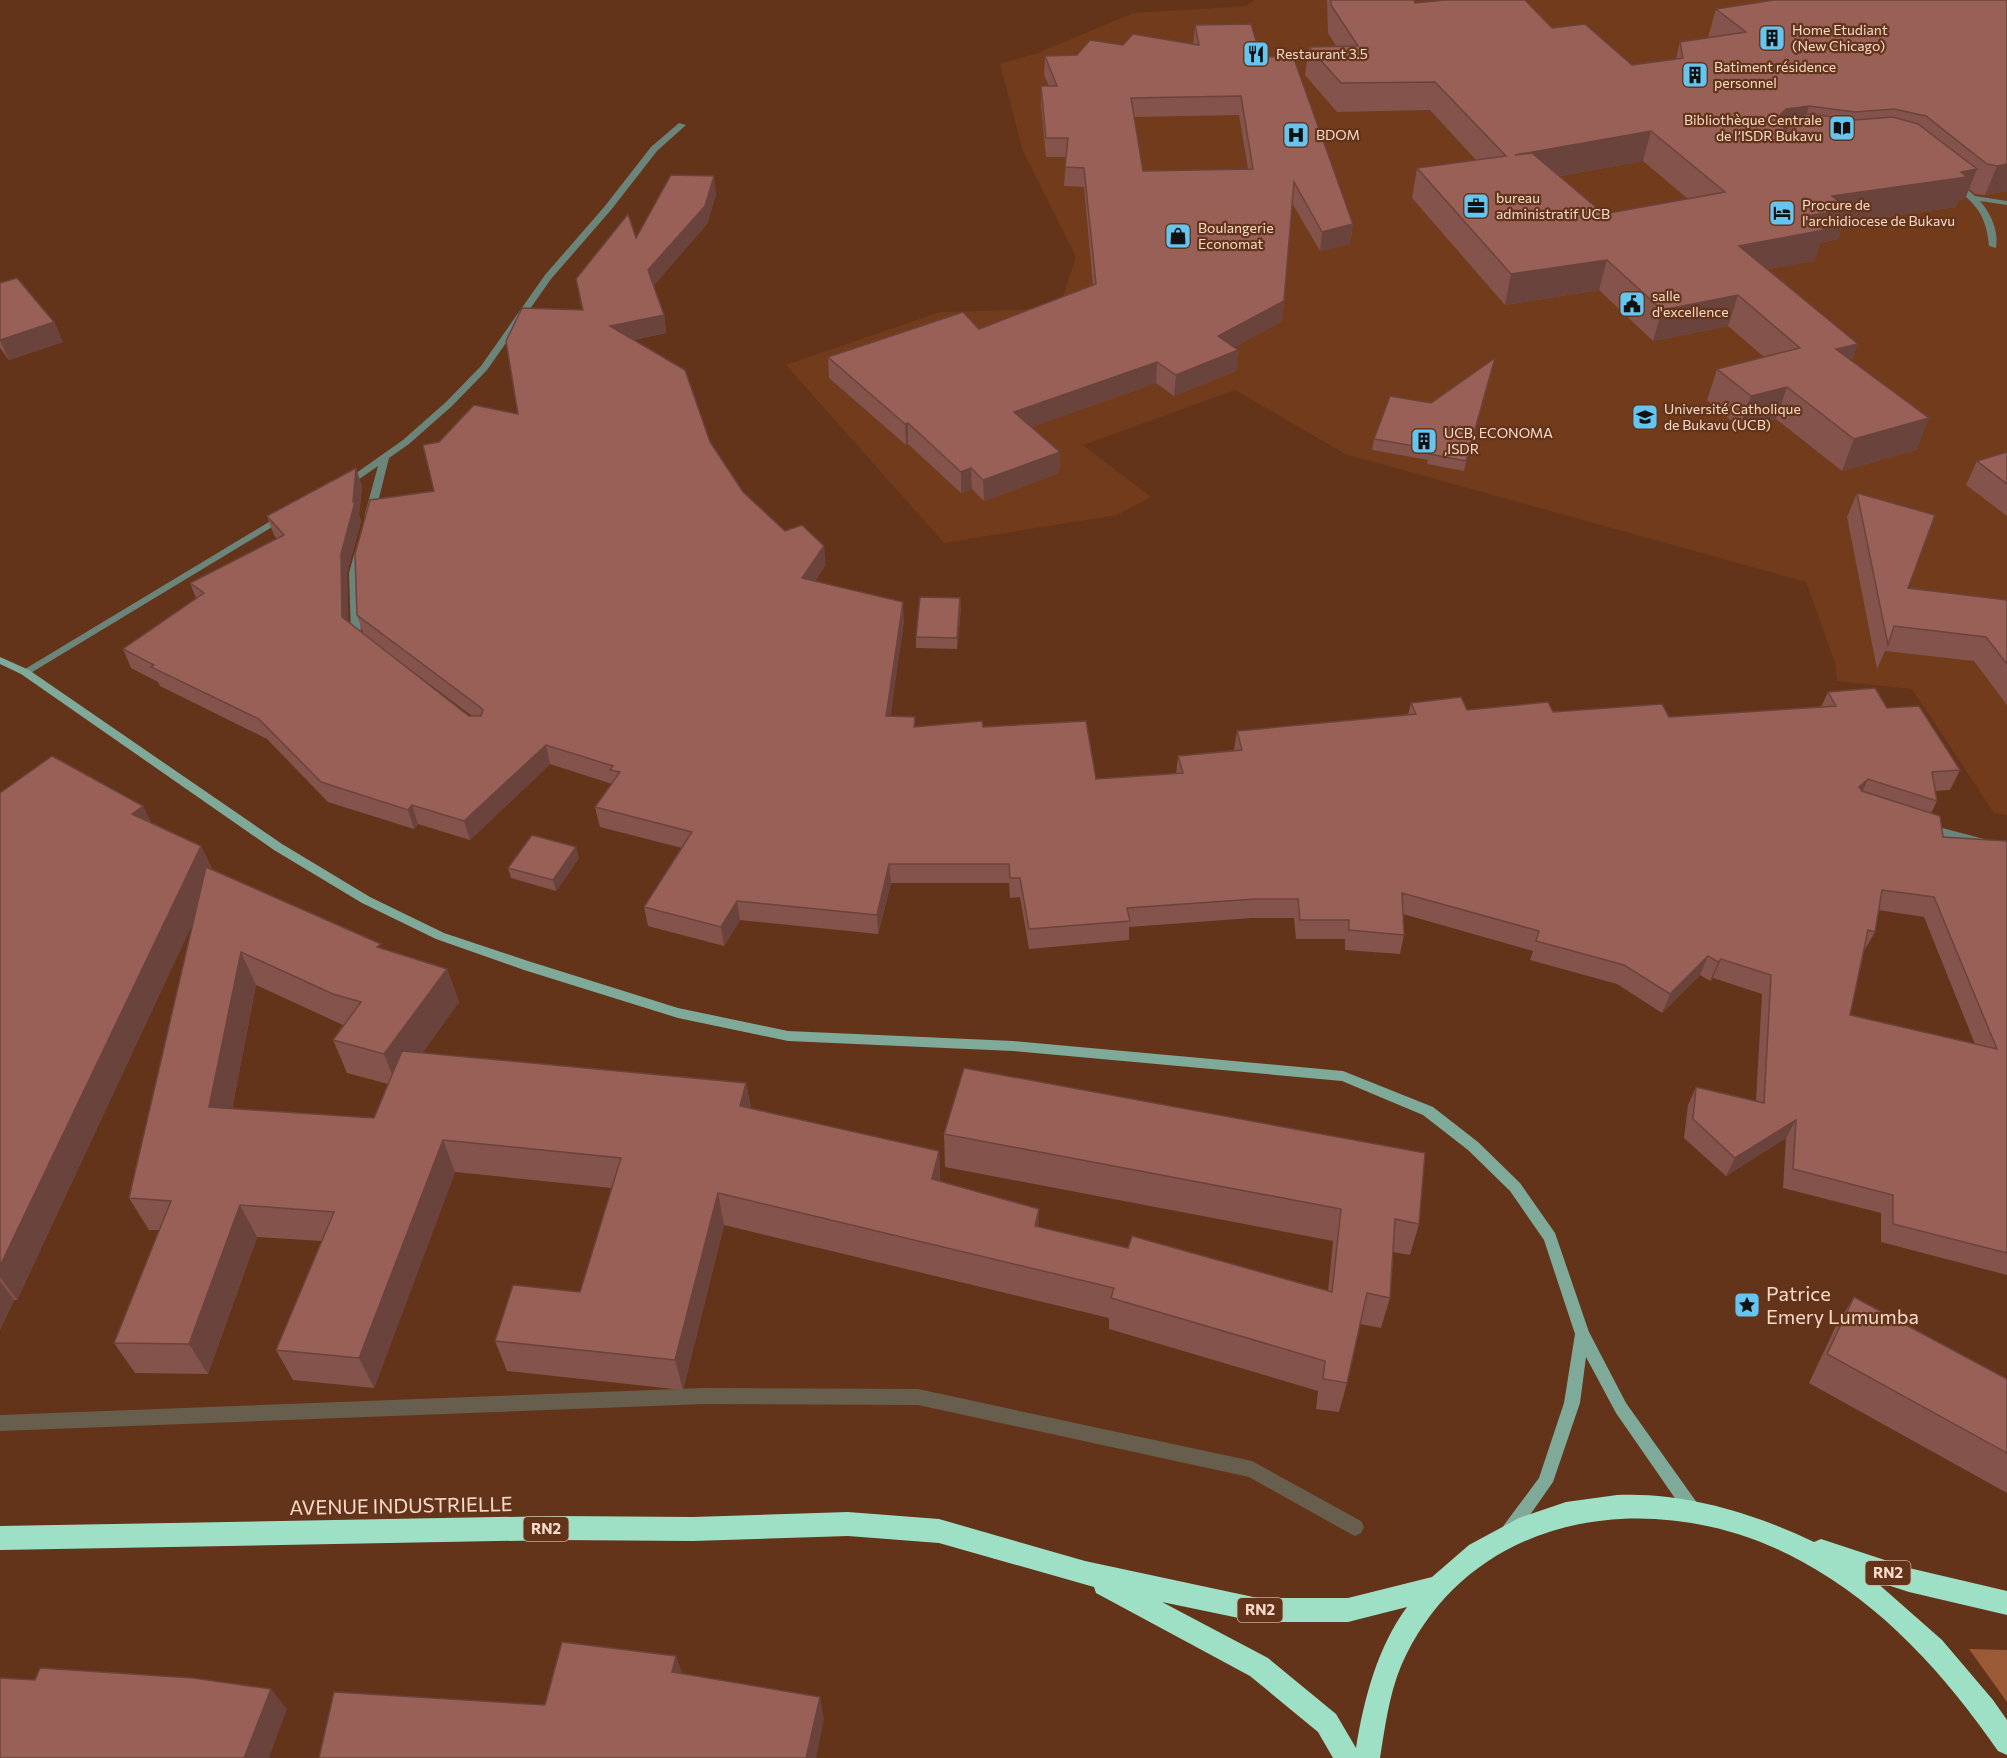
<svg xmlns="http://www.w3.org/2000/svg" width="2007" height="1758" viewBox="0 0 2007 1758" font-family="Commissioner,sans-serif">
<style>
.built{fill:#713b1c}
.green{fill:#9b5a36}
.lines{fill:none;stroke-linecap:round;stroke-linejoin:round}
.stream{fill:#675e4d;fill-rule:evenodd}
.lane{fill:#6b857a;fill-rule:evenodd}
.street{fill:#6b857a;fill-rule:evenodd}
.secondary{fill:#7faa99;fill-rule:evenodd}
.highway{fill:#9de0c6;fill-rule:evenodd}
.wall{fill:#84534b;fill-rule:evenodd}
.shaded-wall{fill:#6b433d}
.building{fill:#996057;stroke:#6b433d;stroke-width:1.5;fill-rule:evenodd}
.labels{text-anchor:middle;stroke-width:4.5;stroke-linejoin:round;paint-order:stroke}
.far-poi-label{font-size:14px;fill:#f8dbcc;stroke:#63341a;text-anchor:start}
.shield{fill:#63341a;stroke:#cba997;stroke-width:1.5}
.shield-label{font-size:15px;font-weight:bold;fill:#f8dbcc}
.near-poi-label{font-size:20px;fill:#f8dbcc;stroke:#63341a;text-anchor:start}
.near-street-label{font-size:20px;fill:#f8dbcc;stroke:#63341a}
</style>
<rect width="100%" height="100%" fill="#63341a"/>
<!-- built -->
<polygon class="built" points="1255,0 2007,0 2007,815 1994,813 1912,689 1837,681 1835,663 1806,582 1345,454 1235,390 1083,445 1151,497 1117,515 944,543 786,365 940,312 1059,309 1076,257 1023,151 1000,64 1035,54 1133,13 1246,6"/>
<!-- green -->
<polygon class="green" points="1969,1649 2007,1650 2007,1702"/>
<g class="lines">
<!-- stream -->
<polygon class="stream" points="704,1388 918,1389 1252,1461 1361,1521 1364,1527 1361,1533 1355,1536 1349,1533 1249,1477 918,1405 704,1404 0,1431 0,1415"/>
<!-- lane -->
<path class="lane" d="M1953 182H1959L1975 196 2007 201V205L1980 201C1991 214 1999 231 1996 248L1989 246C1986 215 1977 205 1953 186Z"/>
<!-- street -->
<g class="street">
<polygon points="679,123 686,125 657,151 611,210 551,279 487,370 452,406 409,444 389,458 375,514 373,516 367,516 365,514 378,466 348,487 342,487 342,483 403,440 446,402 481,366 545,275 605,206 651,147"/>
<polygon points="284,513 289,516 287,518 29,674 25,676 20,672"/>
<polygon points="360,548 365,551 359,573 361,635 367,641 362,644 351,636 349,573 355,551"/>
<polygon points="1927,824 2007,845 2007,853 1923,831 1921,828 1923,825"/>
</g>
<!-- secondary -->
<polygon class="secondary" points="0,657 29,670 282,844 370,897 444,933 528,961 678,1008 788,1031 1013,1041 1343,1071 1433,1107 1478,1142 1520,1183 1555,1233 1589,1332 1626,1403 1700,1507 1702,1512 1700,1517 1694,1520 1688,1517 1616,1413 1586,1357 1580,1403 1553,1482 1516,1535 1510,1538 1504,1535 1502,1530 1504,1525 1539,1478 1564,1403 1575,1334 1544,1240 1510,1191 1468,1150 1423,1115 1342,1081 1013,1051 788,1041 678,1018 524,970 436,939 362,903 274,850 21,674 0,664"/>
<!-- highway -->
<path class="highway" d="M1617 1495C1685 1492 1753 1513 1814 1542L1821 1539 1909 1568 2007 1591V1615L1909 1592 1875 1581 1942 1640 1993 1700 2007 1720V1755L1998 1751C1945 1675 1884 1606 1801 1561 1661 1484 1471 1507 1401 1666 1389 1695 1385 1727 1380 1758H1333L1318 1732 1250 1676 1096 1593 1094 1587 939 1543 848 1536 693 1541 558 1540 0 1550V1526L558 1516 693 1517 848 1512 939 1519 1085 1561 1258 1598H1348L1432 1577 1469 1545 1519 1518 1566 1502ZM1162 1602 1258 1622H1348L1407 1607C1377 1648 1364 1699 1356 1748L1336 1714 1268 1658Z"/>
</g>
<!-- wall -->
<g class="wall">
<path d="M1327 0H1414L1415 3 1552 28 1632 65 1676 59 1680 42 1708 37 1716 9 2007 0V191L1985 195 1975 194 1969 189 1965 199 1958 200 1956 207 1843 223 1838 239 1820 243 1814 261 1768 269 1852 361 1929 418 1916 450 1842 471 1776 419 1740 428 1707 400 1717 369 1764 357 1728 326 1653 341 1599 290 1505 305 1412 198 1417 168 1476 160 1430 110 1337 112 1305 75 1309 47 1336 46 1328 33ZM1643 161 1688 199 1604 214 1560 176Z"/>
<path d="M1195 25 1261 57 1353 224 1350 244 1320 251 1292 203 1282 321 1234 347 1238 350 1236 371 1174 396 1156 383 1031 427 1060 452 1059 473 984 501 972 489 961 493 908 444 906 445 829 378 828 357 979 329 1093 285 1084 187 1064 186 1066 157H1046L1041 105V86H1049L1044 75 1045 56 1077 55 1123 45 1193 44ZM1239 115 1248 169 1143 171 1134 117Z"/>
<path d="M716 194 707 224 653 286 664 315 666 333 634 340 710 442 743 492 785 531 824 546 825 566 815 581 904 621 890 716 915 717V727H983L1096 779 1176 774 1178 756 1234 750 1237 731 1408 715 1411 703 1467 710 1669 717 1821 707 1828 692 1887 708 1960 770 1950 790 1935 791 1937 801 1931 813 1943 837 2007 841V1275L1881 1242V1213L1783 1188 1786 1138 1726 1176 1684 1138 1688 1105 1696 1087 1756 1101 1762 994 1713 978 1710 981 1700 975 1662 1013 1617 984 1530 960 1533 951 1403 914 1404 935 1400 954 1345 950V939H1296L1294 918H1252L1129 927V940L1029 949 1020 897 1010 898 1009 883H891L878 934 740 920 724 946 648 926 644 907 682 848 600 827 595 807 612 784 550 764 470 840 418 824 414 829 328 802 267 739 160 686 158 682 131 668 123 649 196 598 190 583 277 539 274 535 267 516 356 468 362 487 359 515 361 521 347 573 348 621 363 633 357 615 434 491 439 442 518 414 582 310 576 279 636 238ZM388 653 472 716H469ZM1878 910 1924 917 1975 1044 1850 1015 1864 951 1875 932Z"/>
<polygon points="0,283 54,322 63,342 9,360 0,348"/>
<polygon points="1492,369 1464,471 1427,464 1428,460 1372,450 1374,439 1431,403"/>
<polygon points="2007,452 2007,516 1966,485 1977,461"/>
<polygon points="1857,493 1908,588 2007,600 2007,705 1974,661 1885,651 1877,669 1847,517"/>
<polygon points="960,598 961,608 957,649 916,648 916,637"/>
<path d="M0 793 143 806 151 823 201 846 212 869 383 949 447 969 459 1002 422 1053 746 1083 751 1108 939 1151 940 1182 1038 1227 1128 1248 1328 1291 1333 1241 945 1167 944 1134 1419 1224 1410 1255 1393 1252 1390 1298 1381 1328 1360 1324 1347 1383 1339 1412 1316 1409 1318 1391 1109 1329V1318L724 1225 683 1390 507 1371 495 1341 580 1292 612 1188 455 1172 374 1388 293 1380 276 1350 322 1241 257 1237 208 1374 135 1373 114 1343 159 1230H149L129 1198 193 922 17 1300H14L0 1330ZM256 985 343 1025 333 1040 347 1073 388 1084 374 1118 232 1109Z"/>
<polygon points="579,858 556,891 511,878 508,868"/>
<polygon points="1854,1297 2007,1379 2007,1493 1809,1383 1836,1326"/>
</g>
<!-- shaded-wall -->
<g class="shaded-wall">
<polygon points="1809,106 1800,135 1796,132 1791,119 1785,137 1778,117 1786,109"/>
<polygon points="1651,131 1643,161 1509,185 1515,155"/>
<polygon points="2007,164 2007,191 1985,195 1997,166"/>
<polygon points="1977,169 1965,199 1958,200 1956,207 1843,223 1838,239 1820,243 1814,261 1730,276 1739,246 1807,216 1832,196"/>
<polygon points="714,176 716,194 707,224 651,289 648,270"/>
<polygon points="1353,224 1350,244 1320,251 1322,232"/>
<polygon points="1607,260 1599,290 1505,305 1511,274"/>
<polygon points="1738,295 1728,326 1653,341 1662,310"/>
<polygon points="1284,301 1282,321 1216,357 1218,336"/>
<polygon points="664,315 666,333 613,344 610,326"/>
<polygon points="54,322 63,342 9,360 0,340"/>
<polygon points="1858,344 1847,375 1836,349"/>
<polygon points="1238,350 1236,371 1174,396 1176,375"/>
<polygon points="1495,358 1492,369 1464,471 1466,461"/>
<polygon points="1157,362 1156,383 1014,433 1014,412"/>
<polygon points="1787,387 1776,419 1740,428 1751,396"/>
<polygon points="1929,418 1916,450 1842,471 1854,439"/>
<polygon points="908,423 908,444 906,445 905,424"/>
<polygon points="1060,452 1059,473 984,501 983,480"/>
<polygon points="356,468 362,487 359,515 361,521 347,573 349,636 342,617 341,554 353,502"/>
<polygon points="971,468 972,489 961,493 961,472"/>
<polygon points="824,546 825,566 804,597 802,578"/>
<polygon points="960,598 961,608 957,649 957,638"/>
<polygon points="903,602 904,621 888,736 886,716"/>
<polygon points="546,745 550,764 470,840 464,821"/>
<polygon points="1868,779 1859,799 1859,787"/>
<polygon points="412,805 418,824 414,829 408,810"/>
<polygon points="143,806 157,836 132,814"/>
<polygon points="201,846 215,876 17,1300 0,1277 0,1266"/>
<polygon points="576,847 579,858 556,891 553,880"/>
<polygon points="889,864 891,883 878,934 877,915"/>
<polygon points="737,901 740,920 724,946 721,927"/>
<polygon points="241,952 256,985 226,1140 209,1107"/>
<polygon points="1708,956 1700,975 1662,1013 1670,994"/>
<polygon points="1721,959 1713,978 1710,981 1718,962"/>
<polygon points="447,969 459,1002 397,1087 384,1054"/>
<polygon points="746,1083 752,1115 740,1106"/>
<polygon points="1796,1120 1786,1138 1726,1176 1735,1158"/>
<polygon points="443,1140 455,1172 374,1388 359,1358"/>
<polygon points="939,1151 940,1183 932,1179"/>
<polygon points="718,1193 724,1225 683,1390 675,1360"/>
<polygon points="240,1205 257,1237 208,1374 189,1344"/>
<polygon points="1039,1209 1038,1241 1035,1226"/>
<polygon points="0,1281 14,1300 0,1330"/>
<polygon points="676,1656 684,1678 672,1672"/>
<polygon points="271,1689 287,1709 269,1758 244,1758"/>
<polygon points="820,1697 824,1719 816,1758 806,1758"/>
</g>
<!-- building -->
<g class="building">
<path d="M1331 0H1414L1415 3 1445 0H1525L1552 28 1585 24 1632 65 1683 58 1680 42 1746 32 1716 9 1774 0H2007V164L1997 166 1987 164 1926 116 1894 109 1855 112 1809 106 1786 109 1778 117 1788 136 1796 132 1791 119 1792 117 1809 114 1855 120 1893 117 1918 124 1977 169 1961 172 1967 177 1832 196 1848 209 1807 216 1824 230 1739 246 1858 344 1836 349 1929 418 1854 439 1787 387 1751 396 1717 369 1800 348 1738 295 1662 310 1607 260 1511 274 1417 168 1506 156 1435 82 1341 83 1309 47 1358 46 1331 5ZM1651 131 1725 192 1604 214 1532 153 1515 155Z"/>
<path d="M1251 24 1261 57 1293 56 1353 224 1322 232 1294 182 1284 301 1218 336 1238 350 1176 375 1157 362 1014 412 1060 452 983 480 971 468 961 472 908 423 905 424 828 357 963 312 979 329 1096 284 1084 168 1065 167 1068 138H1046L1041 86H1057L1045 56 1077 55 1090 40 1123 45 1133 34 1199 45 1195 25ZM1241 96 1253 169 1143 171 1131 98Z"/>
<path d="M671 175 714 176 705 206 648 270 664 315 610 326 685 370 710 442 743 492 785 531 802 525 824 546 802 578 903 602 886 716 915 717 914 727 982 721 983 727 1086 721 1096 779 1183 773 1178 756 1242 750 1237 731 1416 714 1411 703 1461 697 1467 710 1548 702 1553 712 1662 704 1669 717 1836 706 1828 692 1875 688 1887 708 1919 706 1960 770 1932 772 1937 801 1868 779 1859 787 1862 791 1940 816 1943 837 2007 841V1253L1893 1224V1195L1793 1169 1796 1120 1735 1158 1693 1119 1696 1087 1764 1103 1771 975 1721 959 1718 962 1708 956 1670 994 1624 965 1536 941 1539 931 1402 893 1404 935 1349 930V920H1300L1298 899H1255L1127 908 1130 921 1029 929 1020 878H1010L1009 864H889L877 915 737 901 721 927 644 907 692 832 595 807 620 772 610 770 613 766 546 745 464 821 412 805 408 810 321 782 259 719 151 667 154 665 123 649 204 593 190 583 284 535 267 516 356 468 353 502H355L341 554 342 617 469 716H481L483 710 480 707 357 615 355 554 370 500 434 491 423 445 439 442 474 405 518 414 506 341 522 308 583 310 576 279 628 214 636 238ZM1882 890 1934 897 1997 1049 1850 1015 1868 930 1875 932Z"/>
<polygon points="17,278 54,322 0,340 0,283"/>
<polygon points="1495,358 1466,461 1429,454 1431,449 1374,439 1390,396 1431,403"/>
<polygon points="2007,452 2007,484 1977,461"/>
<polygon points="1857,493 1935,515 1908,588 2007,600 2007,664 1986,637 1894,626 1888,645"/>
<polygon points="920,597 960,598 957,638 916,637"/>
<polygon points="52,756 143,806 132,814 201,846 0,1266 0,793"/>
<polygon points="532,835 576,847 553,880 508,868"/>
<polygon points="206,867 381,944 377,947 447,969 384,1054 333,1040 361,1002 333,994 241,952 209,1107 374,1118 402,1051 746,1083 740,1106 939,1151 932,1179 1039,1209 1035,1226 1128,1248 1132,1236 1332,1292 1341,1209 944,1134 964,1068 1425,1153 1419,1224 1395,1219 1390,1298 1367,1293 1347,1383 1323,1379 1325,1361 1111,1298 1114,1288 718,1193 675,1360 495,1341 513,1285 580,1292 621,1158 443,1140 359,1358 276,1350 334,1212 240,1205 189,1344 114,1343 171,1201 129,1198"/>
<polygon points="1854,1297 2007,1379 2007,1453 1827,1354"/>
<polygon points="562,1642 676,1656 672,1672 820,1697 806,1758 319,1758 334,1692 545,1705"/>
<polygon points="40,1668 193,1678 271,1689 244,1758 0,1758 0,1678 35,1680"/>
</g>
<!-- icons -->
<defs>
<symbol id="building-square" viewBox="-11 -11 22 22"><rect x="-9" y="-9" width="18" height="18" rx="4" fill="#65c5ee" stroke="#63341a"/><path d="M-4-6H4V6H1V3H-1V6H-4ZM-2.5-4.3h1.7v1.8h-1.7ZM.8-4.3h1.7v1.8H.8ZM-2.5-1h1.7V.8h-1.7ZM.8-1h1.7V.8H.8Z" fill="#111"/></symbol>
<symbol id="restaurant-square" viewBox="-11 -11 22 22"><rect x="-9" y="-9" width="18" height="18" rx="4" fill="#65c5ee" stroke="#63341a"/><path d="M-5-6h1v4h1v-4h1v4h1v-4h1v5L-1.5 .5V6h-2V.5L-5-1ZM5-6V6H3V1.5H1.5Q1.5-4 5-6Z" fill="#111"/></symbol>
<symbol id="library-square" viewBox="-11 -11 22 22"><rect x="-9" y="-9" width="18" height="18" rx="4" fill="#65c5ee" stroke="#63341a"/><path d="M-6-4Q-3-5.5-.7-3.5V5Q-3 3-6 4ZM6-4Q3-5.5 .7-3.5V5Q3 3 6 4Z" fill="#111"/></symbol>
<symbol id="hospital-square" viewBox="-11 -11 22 22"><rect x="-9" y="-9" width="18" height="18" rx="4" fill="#65c5ee" stroke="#63341a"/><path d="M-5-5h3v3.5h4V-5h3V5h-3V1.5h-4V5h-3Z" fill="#111"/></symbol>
<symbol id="office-square" viewBox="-11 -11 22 22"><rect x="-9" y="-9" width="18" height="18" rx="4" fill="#65c5ee" stroke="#63341a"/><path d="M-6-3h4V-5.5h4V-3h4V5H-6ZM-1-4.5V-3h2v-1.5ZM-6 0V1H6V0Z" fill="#111"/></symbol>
<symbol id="hotel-square" viewBox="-11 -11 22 22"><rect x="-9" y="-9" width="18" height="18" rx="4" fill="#65c5ee" stroke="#63341a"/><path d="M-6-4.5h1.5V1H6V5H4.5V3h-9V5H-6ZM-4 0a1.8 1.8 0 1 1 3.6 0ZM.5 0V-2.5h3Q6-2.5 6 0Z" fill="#111"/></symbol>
<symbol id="shop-square" viewBox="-11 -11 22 22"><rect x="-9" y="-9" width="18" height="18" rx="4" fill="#65c5ee" stroke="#63341a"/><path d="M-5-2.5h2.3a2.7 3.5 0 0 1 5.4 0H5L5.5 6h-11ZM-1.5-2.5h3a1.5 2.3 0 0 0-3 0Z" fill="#111"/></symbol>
<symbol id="civic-square" viewBox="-11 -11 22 22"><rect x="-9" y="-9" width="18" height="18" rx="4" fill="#65c5ee" stroke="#63341a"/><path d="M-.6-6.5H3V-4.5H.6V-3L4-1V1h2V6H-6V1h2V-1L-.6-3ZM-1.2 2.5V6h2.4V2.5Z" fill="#111"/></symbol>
<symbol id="university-square" viewBox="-11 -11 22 22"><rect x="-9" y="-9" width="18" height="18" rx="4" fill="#65c5ee" stroke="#63341a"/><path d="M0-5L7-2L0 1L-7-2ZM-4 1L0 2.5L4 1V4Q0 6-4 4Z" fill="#111"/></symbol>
<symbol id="sight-square" viewBox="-11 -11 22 22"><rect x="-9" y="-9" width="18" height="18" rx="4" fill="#65c5ee" stroke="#63341a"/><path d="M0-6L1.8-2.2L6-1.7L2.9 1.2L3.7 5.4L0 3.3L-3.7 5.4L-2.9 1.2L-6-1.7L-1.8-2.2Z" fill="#111"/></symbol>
</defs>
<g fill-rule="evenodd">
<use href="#building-square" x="1757" y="23" width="30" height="30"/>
<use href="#restaurant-square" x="1241" y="39" width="30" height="30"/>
<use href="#building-square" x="1680" y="60" width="30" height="30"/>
<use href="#library-square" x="1827" y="113" width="30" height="30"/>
<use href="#hospital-square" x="1281" y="120" width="30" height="30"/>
<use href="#office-square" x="1461" y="191" width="30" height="30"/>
<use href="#hotel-square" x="1767" y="198" width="30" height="30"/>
<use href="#shop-square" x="1163" y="221" width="30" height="30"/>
<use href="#civic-square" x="1617" y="289" width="30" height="30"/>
<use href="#university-square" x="1630" y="402" width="30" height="30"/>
<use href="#building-square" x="1409" y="426" width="30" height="30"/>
<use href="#sight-square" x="1732" y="1290" width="30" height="30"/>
</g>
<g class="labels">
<!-- far-poi labels -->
<g class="far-poi-label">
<text x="1792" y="35">Home Etudiant<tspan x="1792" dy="16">(New Chicago)</tspan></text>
<text x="1276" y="59">Restaurant 3.5</text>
<text x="1714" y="72">Batiment résidence<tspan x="1714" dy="16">personnel</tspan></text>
<text x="1822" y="125" text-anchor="end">Bibliothèque Centrale<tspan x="1822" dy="16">de l’ISDR Bukavu</tspan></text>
<text x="1316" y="140">BDOM</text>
<text x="1496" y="203">bureau<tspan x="1496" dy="16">administratif UCB</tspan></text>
<text x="1802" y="210">Procure de<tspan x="1802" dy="16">l'archidiocese de Bukavu</tspan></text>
<text x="1198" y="233">Boulangerie<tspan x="1198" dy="16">Economat</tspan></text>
<text x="1652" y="301">salle<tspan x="1652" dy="16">d'excellence</tspan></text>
<text x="1664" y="414">Université Catholique<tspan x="1664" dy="16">de Bukavu (UCB)</tspan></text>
<text x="1444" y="438">UCB, ECONOMA<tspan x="1444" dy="16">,ISDR</tspan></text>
</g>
<!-- shield labels -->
<g class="shield">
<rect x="523.5" y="1517" width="45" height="24" rx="4.5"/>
<rect x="1865.5" y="1561" width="45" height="24" rx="4.5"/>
<rect x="1237.5" y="1598" width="45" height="24" rx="4.5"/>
</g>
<g class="shield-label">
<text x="546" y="1534">RN2</text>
<text x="1888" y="1578">RN2</text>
<text x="1260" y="1615">RN2</text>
</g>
<!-- near-poi labels -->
<g class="near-poi-label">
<text x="1766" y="1301">Patrice<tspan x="1766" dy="23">Emery Lumumba</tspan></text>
</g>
<!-- near-street labels -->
<g class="near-street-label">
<text transform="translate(401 1506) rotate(-1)" y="7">AVENUE INDUSTRIELLE</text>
</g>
</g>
</svg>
